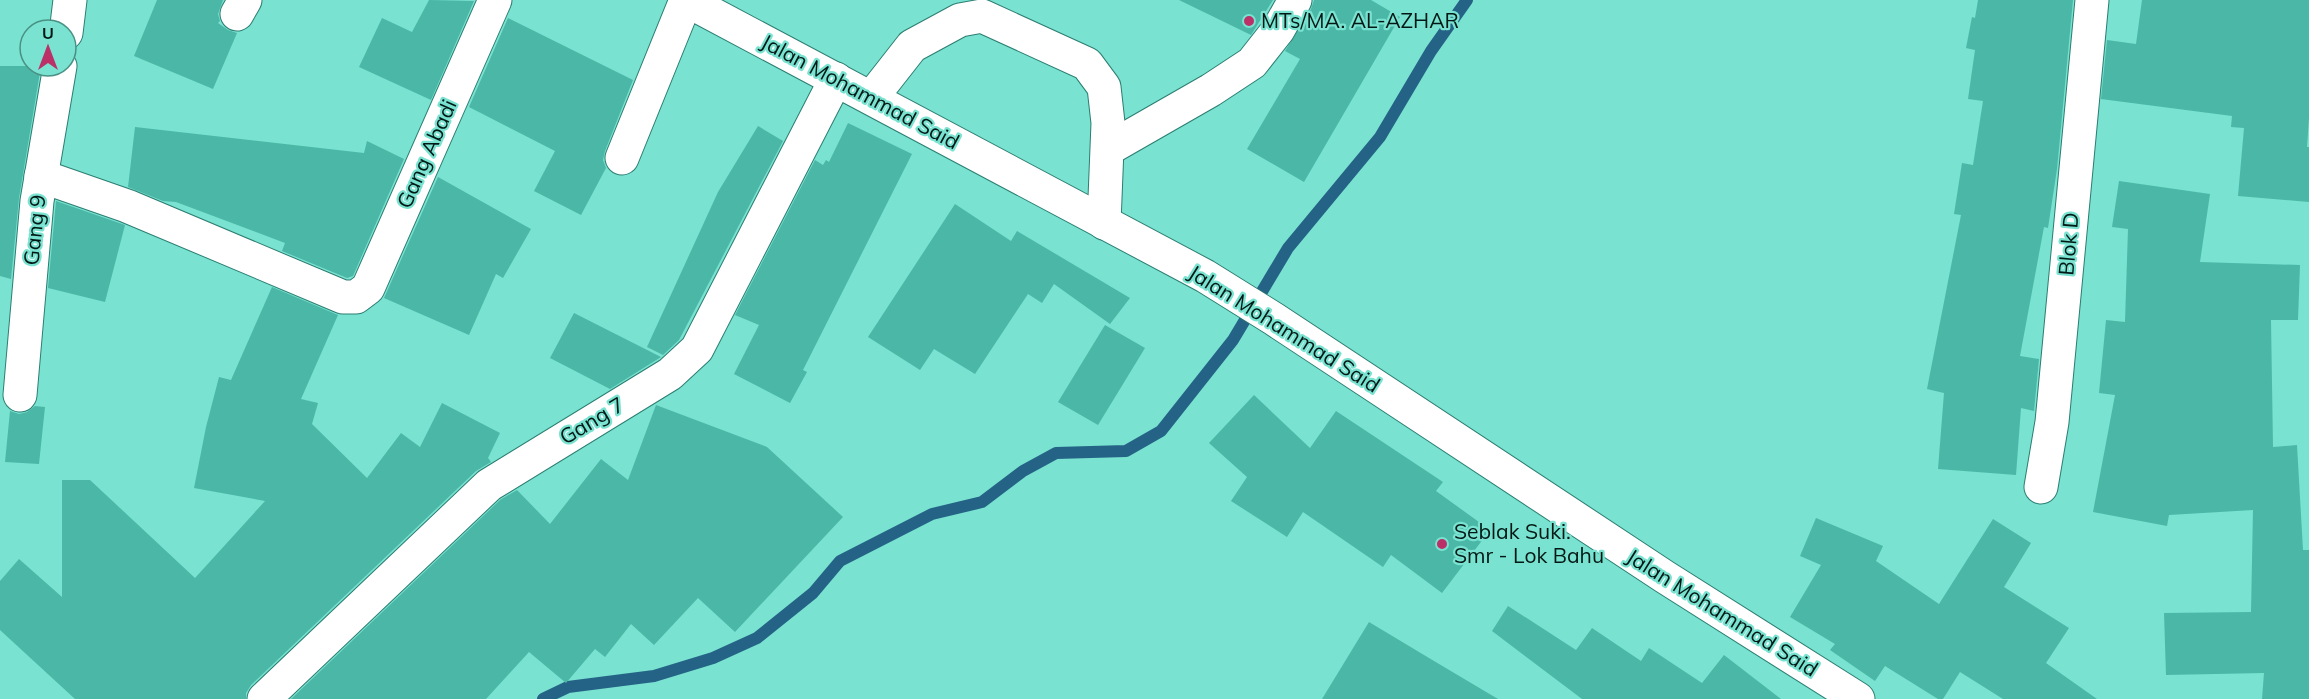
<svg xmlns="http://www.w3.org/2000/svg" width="2309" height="699" viewBox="0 0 2309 699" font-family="Mulish,sans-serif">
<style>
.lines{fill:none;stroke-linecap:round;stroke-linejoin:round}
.stream{stroke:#246386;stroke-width:12}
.building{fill:#4bb7a7}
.minor-casing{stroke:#2b7e72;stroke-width:35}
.minor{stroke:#fff;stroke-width:33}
.poi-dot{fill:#bb3067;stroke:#79e2d0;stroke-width:2}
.labels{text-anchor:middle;stroke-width:4.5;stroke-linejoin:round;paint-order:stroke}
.poi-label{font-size:21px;fill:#021814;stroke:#79e2d0;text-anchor:start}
.street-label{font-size:21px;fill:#021814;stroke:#79e2d0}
</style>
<rect width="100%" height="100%" fill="#79e2d0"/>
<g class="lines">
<!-- stream -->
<polyline class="stream" points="543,699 568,687 654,676 713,658 757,638 813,593 840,561 932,514 982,502 1023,471 1056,453 1126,451 1161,431 1233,340 1288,248 1380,137 1431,51 1467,0"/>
</g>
<!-- building -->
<g class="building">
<polygon points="157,0 223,0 218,14 220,21 218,23 228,30 237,33 213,89 134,56"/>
<polygon points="429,0 474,1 431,100 359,67 382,18 412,32"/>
<polygon points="1179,0 1273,0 1251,35"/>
<polygon points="1314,0 1371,0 1400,17 1304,182 1247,149 1300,59 1285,51 1311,9"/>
<polygon points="1978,0 2073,0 2057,169 2048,228 2044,227 2020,356 2039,359 2034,411 2021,408 2016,475 1938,469 1944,393 1927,389 1961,215 1954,214 1962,163 1973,165 1983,101 1968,99 1975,50 1966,48 1972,17 1975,18"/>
<polygon points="2142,0 2309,0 2309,118 2307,147 2309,147 2309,202 2238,196 2244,128 2231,127 2232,116 2101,99 2107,40 2136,44"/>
<polygon points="508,18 633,80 605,151 603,160 606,168 581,215 534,191 555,151 469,107"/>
<polygon points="0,66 41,66 19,198 11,279 0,276"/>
<polygon points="848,123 912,154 803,370 807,372 790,403 734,374 759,325 735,315 815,160 823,165 826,160 829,162"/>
<polygon points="758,126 783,141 679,340 663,355 647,347 718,192"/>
<polygon points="135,127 364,153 367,141 404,159 353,276 347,278 282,251 285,243 176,202 163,201 128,187"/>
<polygon points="438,177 531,229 503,278 496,274 469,335 384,298"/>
<polygon points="2119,181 2210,194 2200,262 2300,265 2298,320 2271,320 2273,447 2297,445 2303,550 2309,550 2309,699 2262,699 2264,673 2166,675 2164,613 2251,612 2253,510 2169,515 2167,526 2093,512 2115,395 2099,393 2106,320 2125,322 2128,229 2112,227"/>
<polygon points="56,201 125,225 105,302 48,288"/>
<polygon points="955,204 1011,241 1017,231 1130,298 1110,324 1054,284 1042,303 1028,294 975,374 934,349 920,370 868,337"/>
<polygon points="272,287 338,315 301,399 318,403 312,424 367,478 401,433 420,447 442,403 500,433 488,458 491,462 476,471 251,685 246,693 246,699 75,699 0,630 0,581 19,559 62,597 62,480 90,480 195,578 265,501 194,488 206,427 219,377 231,380"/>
<polygon points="574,313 661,357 610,389 550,358"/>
<polygon points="1105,325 1145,348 1098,425 1058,402"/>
<polygon points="1254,395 1310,448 1336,411 1443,482 1436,491 1490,530 1442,593 1391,555 1383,567 1303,512 1287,537 1231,501 1247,477 1209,443"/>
<polygon points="656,405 767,447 843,517 735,632 698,598 654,645 631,624 605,657 595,649 566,683 529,652 486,699 291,699 500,500 517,490 550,524 601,459 628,480"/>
<polygon points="35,406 45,407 39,464 5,462 10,411 19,414 27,412"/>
<polygon points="1816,518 1883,546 1876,561 1939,604 1993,519 2031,543 2004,587 2069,628 2046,663 2097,699 2003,699 1960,672 1943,699 1938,699 1885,666 1875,681 1830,650 1835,644 1790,617 1821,565 1800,556"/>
<polygon points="1508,606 1576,650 1592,628 1641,661 1649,648 1702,683 1724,655 1781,699 1582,699 1492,631"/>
<polygon points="1369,622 1434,661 1498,699 1322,699"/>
</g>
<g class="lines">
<defs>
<g id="minor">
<polyline points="686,0 1205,276 1274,319 1665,577 1858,699"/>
<polyline points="237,14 245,0"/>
<polyline points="66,33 70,0"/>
<polyline points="872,97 912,46 960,20 982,16 1087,64 1104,87 1108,123 1104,223"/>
<polyline points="1108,149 1211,90 1252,63 1278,30 1295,0"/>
<polyline points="622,158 686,0"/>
<polyline points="41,176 127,206 343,297 356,297 368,288 495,0"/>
<polyline points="20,395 37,201 60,66"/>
<polyline points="2041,487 2052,422 2092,0"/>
<polyline points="264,699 489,485 670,374 697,349 836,79"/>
</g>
</defs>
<!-- minor casing -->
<use href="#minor" class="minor-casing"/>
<!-- minor -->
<use href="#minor" class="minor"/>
</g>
<!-- markers -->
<g class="poi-dot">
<circle cx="1249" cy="21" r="6"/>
<circle cx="1442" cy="544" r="6"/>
</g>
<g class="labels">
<!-- poi labels -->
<g class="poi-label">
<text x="1261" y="28">MTs/MA. AL-AZHAR</text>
<text x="1454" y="539">Seblak Suki.<tspan x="1454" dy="24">Smr - Lok Bahu</tspan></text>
</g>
<!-- street labels -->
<g class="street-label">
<text transform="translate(860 92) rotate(28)" y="7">Jalan Mohammad Said</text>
<text transform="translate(427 154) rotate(-66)" y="7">Gang Abadi</text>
<text transform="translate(35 230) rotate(-84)" y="7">Gang 9</text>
<text transform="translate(2069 244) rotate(-85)" y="7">Blok D</text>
<text transform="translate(1284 329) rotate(32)" y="7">Jalan Mohammad Said</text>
<text transform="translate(592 421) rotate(-31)" y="7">Gang 7</text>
<text transform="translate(1722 613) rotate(32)" y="7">Jalan Mohammad Said</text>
</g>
</g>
<!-- north arrow -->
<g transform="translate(48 48)"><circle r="28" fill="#79e2d0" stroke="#499185" stroke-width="1.5"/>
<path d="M0-4.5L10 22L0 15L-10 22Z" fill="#bb3067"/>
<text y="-9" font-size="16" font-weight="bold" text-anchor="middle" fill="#021814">U</text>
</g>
</svg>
